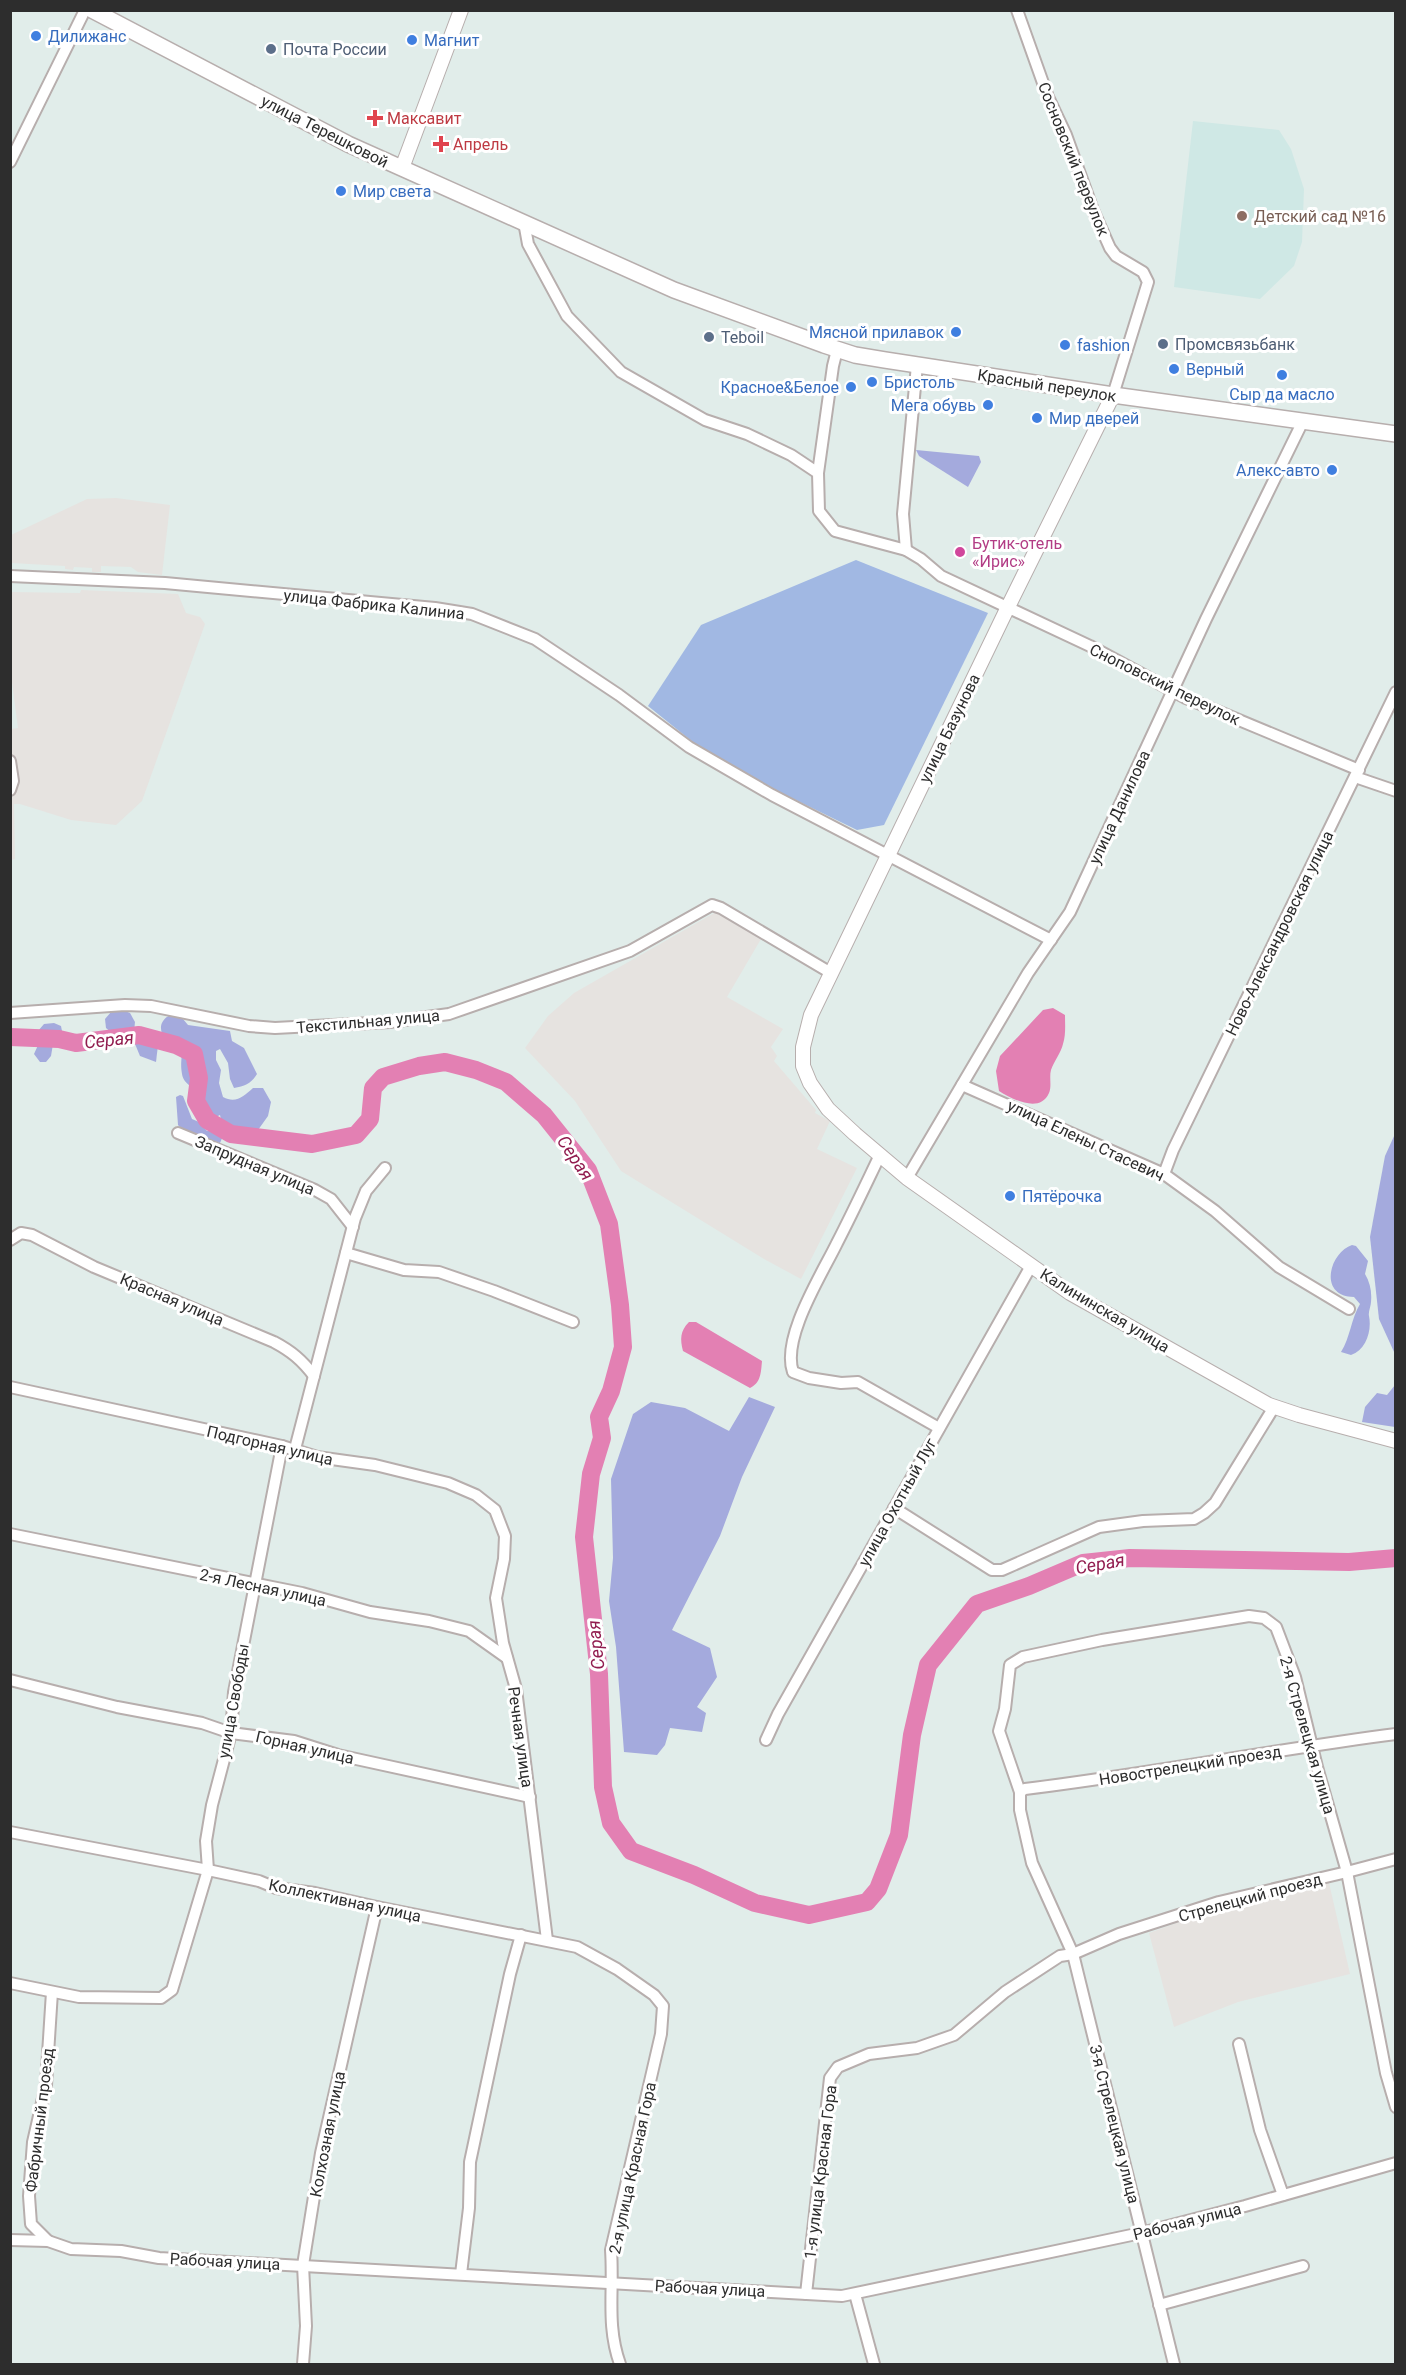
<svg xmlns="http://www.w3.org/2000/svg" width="1406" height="2375" viewBox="0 0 1406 2375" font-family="Roboto,sans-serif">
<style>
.industrial{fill:#e6e3e0}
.education{fill:#cfe8e5}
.green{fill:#a4aadd}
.pitch{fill:#a1b8e3}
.water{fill:#e380b3}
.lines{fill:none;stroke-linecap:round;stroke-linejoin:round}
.river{stroke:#e380b3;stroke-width:18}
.minor-casing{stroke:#b7aead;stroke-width:14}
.tertiary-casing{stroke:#b7aead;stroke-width:16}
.secondary-casing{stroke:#b7aead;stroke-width:18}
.minor{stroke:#fff;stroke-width:10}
.tertiary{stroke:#fff;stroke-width:14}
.secondary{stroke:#fff;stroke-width:15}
.shop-dot{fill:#3f7fe0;stroke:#fff;stroke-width:2}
.service-dot{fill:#5c6f8a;stroke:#fff;stroke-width:2}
.health-dot{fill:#e0444e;stroke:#fff;stroke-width:2}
.education-dot{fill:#8d6e63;stroke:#fff;stroke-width:2}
.hotel-dot{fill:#d1479c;stroke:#fff;stroke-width:2}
.labels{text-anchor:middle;stroke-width:6;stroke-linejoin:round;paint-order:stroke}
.shop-label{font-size:16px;fill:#366cbe;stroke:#fff;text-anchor:start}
.service-label{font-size:16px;fill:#4e5e75;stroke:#fff;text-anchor:start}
.health-label{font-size:16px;fill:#be3a42;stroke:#fff;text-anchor:start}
.street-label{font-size:16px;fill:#2d2d2d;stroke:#fff}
.education-label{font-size:16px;fill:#785e54;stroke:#fff;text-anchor:start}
.hotel-label{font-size:16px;fill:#b23c85;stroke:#fff;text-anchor:start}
.water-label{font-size:18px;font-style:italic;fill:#911c4f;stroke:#fff}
</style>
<rect width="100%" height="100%" fill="#e1edea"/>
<!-- industrial -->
<g class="industrial">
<polygon points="116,498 170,505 162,575 138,572 131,567 101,566 101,572 92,572 92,568 74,567 73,570 65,569 65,566 11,563 11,535 87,499"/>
<polygon points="81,590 178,594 186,613 200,617 205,624 142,801 116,825 71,820 20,804 14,804 15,859 11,860 11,729 18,728 11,675 10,592 80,593"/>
<polygon points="716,912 761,939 727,997 783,1029 771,1047 777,1056 774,1061 816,1110 815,1113 830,1121 817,1149 857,1168 801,1279 764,1259 621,1171 575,1101 525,1048 548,1016 574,993"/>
<polygon points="1329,1883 1350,1974 1238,2002 1174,2027 1149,1933 1224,1906"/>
</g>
<!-- education -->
<polygon class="education" points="1193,121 1279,130 1291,149 1304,189 1302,242 1294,266 1260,299 1174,287"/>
<!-- green -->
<g class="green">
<polygon points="916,450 979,456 981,462 968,487 919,456"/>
<polygon points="120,1009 130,1013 135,1022 134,1032 112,1033 106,1028 105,1019 111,1012"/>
<path d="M178 1013 188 1025 230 1031 232 1041 244 1048 257 1074C251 1084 245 1086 234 1088L230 1079 228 1063 220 1049 216 1051V1060L221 1070 219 1083 223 1097C236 1104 244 1096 253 1088H263L271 1102 268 1116 258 1130 252 1136 240 1139 224 1132 220 1115 218 1116 217 1124 210 1126 206 1123C205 1114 205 1104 200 1095 196 1087 184 1086 182 1074 179 1057 186 1057 175 1038L167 1041C155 1028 162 1015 178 1013Z"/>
<polygon points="54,1023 61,1026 63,1036 58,1043 53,1044 51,1056 46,1062 40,1062 34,1054 39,1043 38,1031 44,1024"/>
<polygon points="142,1032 156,1037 158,1045 156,1062 140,1056 135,1044 135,1034"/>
<polygon points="180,1095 183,1096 192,1119 199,1122 207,1131 220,1131 223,1136 220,1143 183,1131 178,1125 176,1097"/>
<polygon points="1395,1134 1395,1354 1379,1319 1370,1237 1385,1156"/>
<path d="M1352 1245 1356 1246 1368 1261 1365 1274C1370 1282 1372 1292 1371 1302 1371 1306 1368 1312 1369 1316 1372 1331 1366 1350 1351 1355L1341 1352C1350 1338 1351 1319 1360 1304L1354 1297C1317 1296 1330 1252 1352 1245Z"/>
<polygon points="1395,1385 1395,1427 1362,1422 1365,1407 1377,1393 1387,1395"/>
<polygon points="749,1397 775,1407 742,1477 720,1536 672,1630 710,1648 717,1677 697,1707 706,1713 702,1732 670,1728 665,1745 657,1755 624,1752 616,1647 609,1601 613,1558 611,1479 633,1414 651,1402 685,1408 729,1431"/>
</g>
<!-- pitch -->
<polygon class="pitch" points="856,560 988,613 884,825 857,830 765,785 704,751 648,706 701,625"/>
<!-- water -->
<g class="water">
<path d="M1053 1008 1065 1015C1065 1024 1066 1035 1063 1044 1061 1053 1054 1061 1051 1070 1049 1077 1052 1086 1049 1093 1040 1114 1012 1099 999 1091L996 1071 1000 1056 1043 1010Z"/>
<path d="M689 1322H696L762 1361C761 1372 761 1383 750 1388L683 1351C680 1339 680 1331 689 1322Z"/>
</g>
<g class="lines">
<!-- river -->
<polyline class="river" points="10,1037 59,1039 76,1043 139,1035 176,1045 194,1054 199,1078 196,1101 207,1120 231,1134 312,1144 356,1135 370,1119 373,1088 383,1077 419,1066 445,1062 476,1070 506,1082 544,1115 588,1170 609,1224 620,1305 623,1347 611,1391 599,1417 602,1438 591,1474 584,1537 599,1674 603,1787 611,1823 631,1851 694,1875 755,1903 809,1915 867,1902 878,1889 899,1835 912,1735 928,1665 977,1604 1029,1586 1083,1563 1130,1558 1349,1562 1396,1558"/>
<defs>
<g id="minor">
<polyline points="1017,10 1048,97 1066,135 1093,210 1110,248 1116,256 1143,272 1148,282 1113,395"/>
<polyline points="10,162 85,10"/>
<polyline points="524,222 528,244 567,316 621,372 705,420 747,434 791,455 818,473 819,511 835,531 906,550 921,559 941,576 1090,646 1186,698 1359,770"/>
<polyline points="818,473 833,366 837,350"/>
<polyline points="906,550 903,514 917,365"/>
<polyline points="10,576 165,583 435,608 472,614 535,639 619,695 689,747 772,795 1051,940"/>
<polyline points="10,761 13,781 10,790"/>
<polyline points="1355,777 1396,791"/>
<polyline points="10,1013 125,1005 151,1006 249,1026 275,1028 390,1022 449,1014 630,951 712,905 721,908 831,973"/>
<polyline points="962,1085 1164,1174 1215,1211 1279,1267 1349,1309"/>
<polyline points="178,1133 315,1190 331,1199 353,1227"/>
<path d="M880 1155C866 1184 852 1214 837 1243 822 1274 781 1338 793 1372L809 1378 841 1383 858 1382 939 1428"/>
<polyline points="1164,1174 1173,1150 1396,692"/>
<polyline points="907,1178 1028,973 1070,912 1206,619 1303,421"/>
<path d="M10 1240 21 1233 32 1235 94 1267 274 1342C291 1351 302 1360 314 1376"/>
<polyline points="346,1253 404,1270 439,1272 494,1291 573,1322"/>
<polyline points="10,1387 282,1446 317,1457 375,1465 448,1483 476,1495 495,1510 505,1536 504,1559 496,1598 503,1643 516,1689 547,1940"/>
<polyline points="295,1449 355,1218 366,1191 385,1168"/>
<polyline points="894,1508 992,1570 1002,1570 1099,1527 1143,1521 1194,1519 1204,1513 1215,1503 1274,1407"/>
<polyline points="10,1534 302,1593 370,1612 429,1621 469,1631 507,1658"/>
<polyline points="10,1680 117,1707 202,1723 231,1733 294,1741 338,1755 530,1797"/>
<polyline points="766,1740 778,1714 1031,1266"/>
<path d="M1020 1792 1025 1789C1149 1774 1271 1750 1396 1734"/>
<path d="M10 1832 208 1870 259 1881 276 1888 315 1893 377 1907 577 1947 617 1969 654 1995 663 2006 661 2034 611 2250C614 2291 606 2325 620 2364"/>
<polyline points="10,1983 79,1997 161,1998 172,1990 208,1870 206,1841 212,1805 231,1733 234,1692 282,1446"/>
<polyline points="1239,2044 1260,2130 1283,2195"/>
<polyline points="10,2240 48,2241 71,2249 121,2251 159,2258 842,2296 1141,2233 1245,2206 1396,2163"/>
<polyline points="48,2241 31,2224 29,2196 33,2142 46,2085 52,1992"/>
<polyline points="461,2274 469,2208 470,2162 510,1974 521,1935"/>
<polyline points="806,2294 830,2078 838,2067 869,2054 917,2048 954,2035 1005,1992 1060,1956 1073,1954 1119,1934 1219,1902 1347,1872 1396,1859"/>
<polyline points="855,2294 874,2364"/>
<polyline points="1159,2305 1303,2266"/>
<polyline points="303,2364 306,2326 303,2265 321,2153 377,1907"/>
<polyline points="1174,2364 1073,1954 1032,1863 1020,1810 1020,1792 999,1731 1005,1709 1010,1665 1023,1657 1102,1640 1249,1616 1264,1618 1276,1627 1295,1677 1317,1767 1347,1872 1386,2073 1396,2107"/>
</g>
<g id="tertiary">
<polyline points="402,168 461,10"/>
<polyline points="1113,395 1007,609 811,1015 803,1047 803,1066 810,1083 828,1109 855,1134 907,1178 1070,1293 1269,1405 1299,1415 1396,1441"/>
</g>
<polyline id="secondary" points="92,10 348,144 674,290 824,345 855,355 885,360 1113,395 1396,434"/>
</defs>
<!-- minor casing -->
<use href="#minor" class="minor-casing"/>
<!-- tertiary casing -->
<use href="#tertiary" class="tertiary-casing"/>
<!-- secondary casing -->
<use href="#secondary" class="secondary-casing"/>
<!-- minor -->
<use href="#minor" class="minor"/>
<!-- tertiary -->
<use href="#tertiary" class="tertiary"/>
<!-- secondary -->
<use href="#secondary" class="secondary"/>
</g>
<!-- markers -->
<g class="shop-dot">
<circle cx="36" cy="36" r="6"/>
<circle cx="412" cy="40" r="6"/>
<circle cx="341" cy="191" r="6"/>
<circle cx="956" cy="332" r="6"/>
<circle cx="1065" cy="345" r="6"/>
<circle cx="1174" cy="369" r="6"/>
<circle cx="1282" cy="375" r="6"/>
<circle cx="872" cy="382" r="6"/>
<circle cx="851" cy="387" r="6"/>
<circle cx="988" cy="405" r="6"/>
<circle cx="1037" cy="418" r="6"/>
<circle cx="1332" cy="470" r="6"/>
<circle cx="1010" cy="1196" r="6"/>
</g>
<g class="service-dot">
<circle cx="271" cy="49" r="6"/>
<circle cx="709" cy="337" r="6"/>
<circle cx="1163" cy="344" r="6"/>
</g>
<g class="health-dot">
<path d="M372 109h6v6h6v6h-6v6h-6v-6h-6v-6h6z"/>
<path d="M438 135h6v6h6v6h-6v6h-6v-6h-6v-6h6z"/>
</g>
<circle class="education-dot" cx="1242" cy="216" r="6"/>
<circle class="hotel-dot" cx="960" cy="552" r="6"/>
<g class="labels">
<!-- shop labels -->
<g class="shop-label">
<text x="48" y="42">Дилижанс</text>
<text x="424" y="46">Магнит</text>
<text x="353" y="197">Мир света</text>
<text x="944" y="338" text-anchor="end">Мясной прилавок</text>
<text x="1077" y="351">fashion</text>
<text x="1186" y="375">Верный</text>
<text x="884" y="388">Бристоль</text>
<text x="839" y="393" text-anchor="end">Красное&amp;Белое</text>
<text x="1282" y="400" text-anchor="middle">Сыр да масло</text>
<text x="976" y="411" text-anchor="end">Мега обувь</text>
<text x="1049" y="424">Мир дверей</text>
<text x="1320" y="476" text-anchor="end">Алекс-авто</text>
<text x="1022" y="1202">Пятёрочка</text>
</g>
<!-- service labels -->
<g class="service-label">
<text x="283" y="55">Почта России</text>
<text x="721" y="343">Teboil</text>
<text x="1175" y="350">Промсвязьбанк</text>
</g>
<!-- health labels -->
<g class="health-label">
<text x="387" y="124">Максавит</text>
<text x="453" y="150">Апрель</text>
</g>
<!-- street labels -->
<g class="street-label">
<text transform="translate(325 131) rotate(27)" y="6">улица Терешковой</text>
<text transform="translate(1074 159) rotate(68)" y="6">Сосновский переулок</text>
<text transform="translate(1047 385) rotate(9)" y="6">Красный переулок</text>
<text transform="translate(374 604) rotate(6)" y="6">улица Фабрика Калиниа</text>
<text transform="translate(1165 684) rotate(26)" y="6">Сноповский переулок</text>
<text transform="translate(949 728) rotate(-64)" y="6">улица Базунова</text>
<text transform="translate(1119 807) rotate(-65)" y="6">улица Данилова</text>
<text transform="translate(1279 933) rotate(-64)" y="6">Ново-Александровская улица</text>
<text transform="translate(368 1021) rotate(-5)" y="6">Текстильная улица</text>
<text transform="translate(1086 1140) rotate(25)" y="6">улица Елены Стасевич</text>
<text transform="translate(255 1165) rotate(23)" y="6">Запрудная улица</text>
<text transform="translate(172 1299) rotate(23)" y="6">Красная улица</text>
<text transform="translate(1105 1310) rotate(31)" y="6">Калининская улица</text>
<text transform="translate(270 1445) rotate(13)" y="6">Подгорная улица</text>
<text transform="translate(897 1502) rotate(-61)" y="6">улица Охотный Луг</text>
<text transform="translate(263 1587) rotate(12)" y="6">2-я Лесная улица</text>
<text transform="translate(233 1701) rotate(-80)" y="6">улица Свободы</text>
<text transform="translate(1308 1735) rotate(74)" y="6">2-я Стрелецкая улица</text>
<text transform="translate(521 1737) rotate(82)" y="6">Речная улица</text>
<text transform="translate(305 1747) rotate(13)" y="6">Горная улица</text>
<text transform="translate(1190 1765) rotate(-9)" y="6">Новострелецкий проезд</text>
<text transform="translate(1250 1897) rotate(-15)" y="6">Стрелецкий проезд</text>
<text transform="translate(345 1900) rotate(12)" y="6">Коллективная улица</text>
<text transform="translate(39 2120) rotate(-83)" y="6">Фабричный проезд</text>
<text transform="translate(1115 2124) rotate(76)" y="6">3-я Стрелецкая улица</text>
<text transform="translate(327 2134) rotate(-79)" y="6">Колхозная улица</text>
<text transform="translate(632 2168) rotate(-78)" y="6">2-я улица Красная Гора</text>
<text transform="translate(820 2172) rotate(-83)" y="6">1-я улица Красная Гора</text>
<text transform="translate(1187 2221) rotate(-14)" y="6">Рабочая улица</text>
<text transform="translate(225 2261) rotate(3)" y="6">Рабочая улица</text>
<text transform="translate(710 2288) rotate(3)" y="6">Рабочая улица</text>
</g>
<!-- education labels -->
<g class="education-label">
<text x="1254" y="222">Детский сад №16</text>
</g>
<!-- hotel labels -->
<g class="hotel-label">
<text x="972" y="549">Бутик-отель<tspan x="972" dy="18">«Ирис»</tspan></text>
</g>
<!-- water labels -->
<g class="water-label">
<text transform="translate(109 1040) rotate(-6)" y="6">Серая</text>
<text transform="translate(575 1158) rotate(56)" y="6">Серая</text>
<text transform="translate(1100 1564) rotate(-10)" y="6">Серая</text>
<text transform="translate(596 1645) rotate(-96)" y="6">Серая</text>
</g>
</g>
<!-- border -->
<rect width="1406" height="2375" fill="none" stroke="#2d2d2d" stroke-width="24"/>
</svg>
